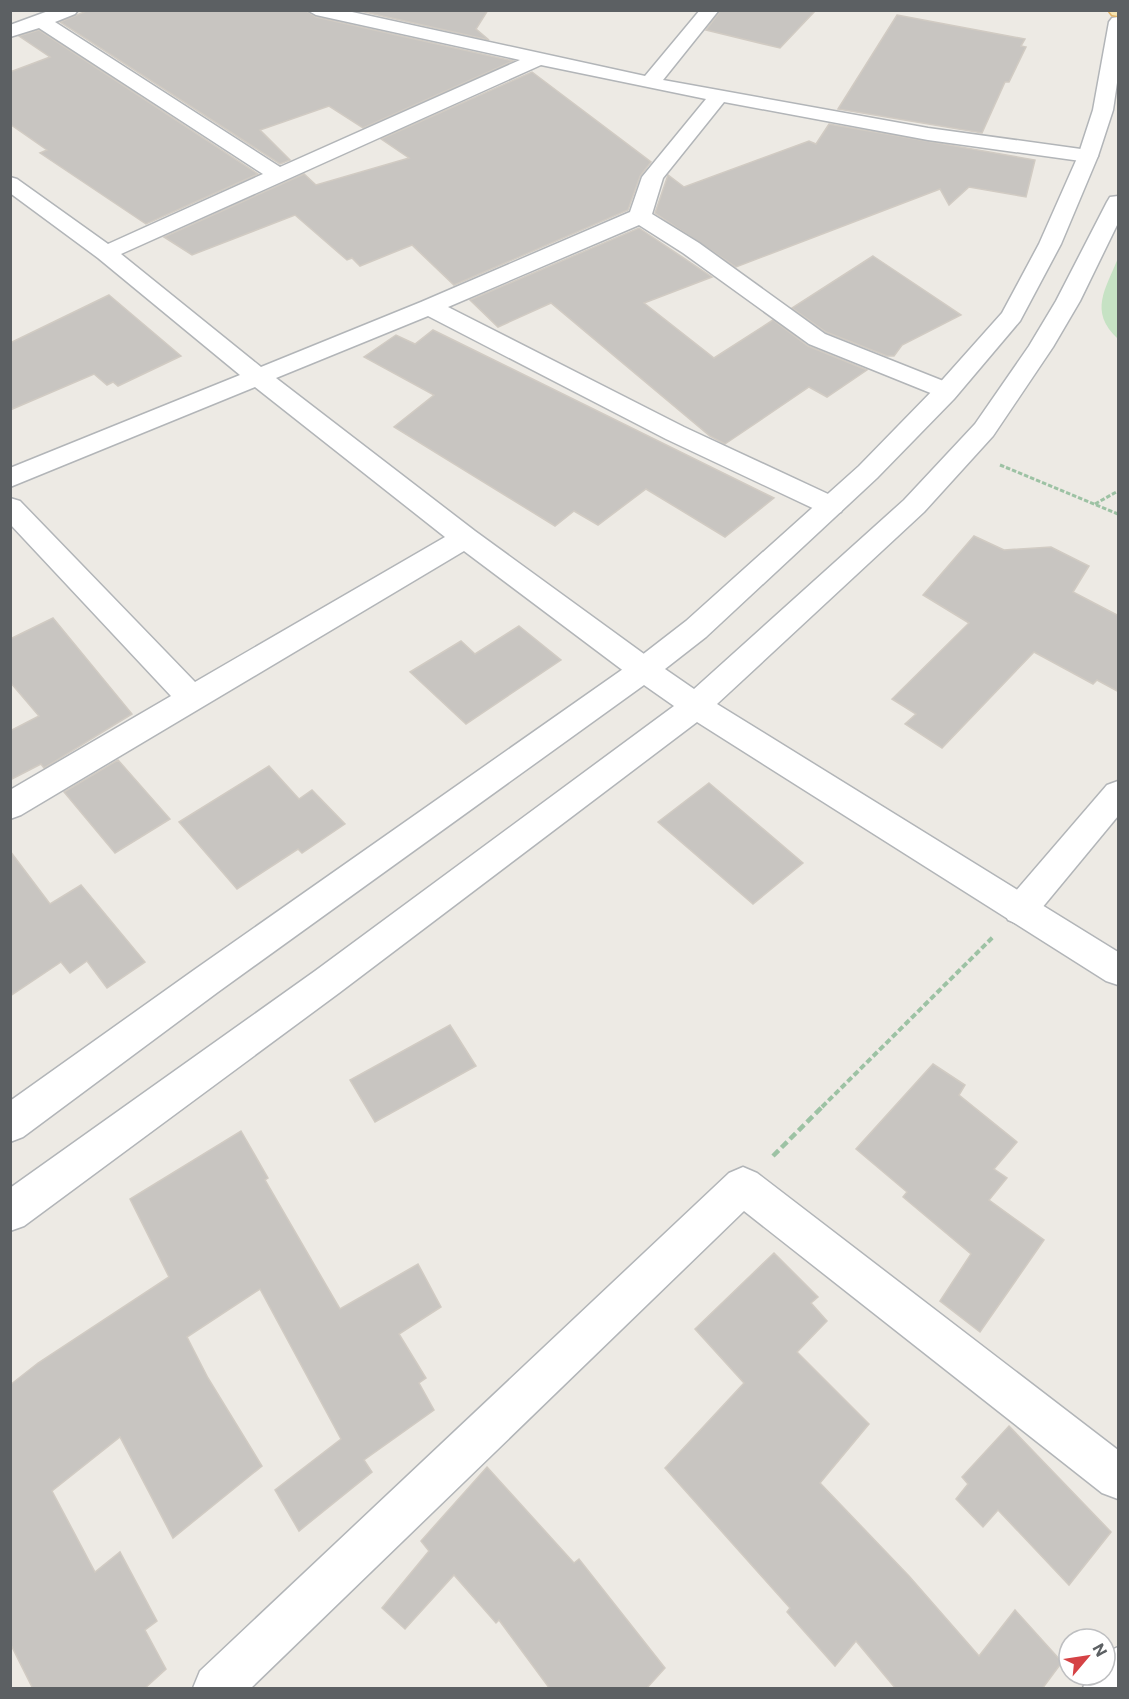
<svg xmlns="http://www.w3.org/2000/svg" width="1129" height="1699" viewBox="0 0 1129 1699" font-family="Commissioner,sans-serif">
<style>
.green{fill:#c6e2c4}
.building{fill:#c8c5c1;stroke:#d1cbc3;stroke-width:1.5}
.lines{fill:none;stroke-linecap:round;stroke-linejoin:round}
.minor-casing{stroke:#b2b5b8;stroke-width:3}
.tertiary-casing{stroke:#b2b5b8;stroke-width:3}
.primary-casing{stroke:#e1b469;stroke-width:3}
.path-far2{stroke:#9dc2a4;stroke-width:3;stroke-dasharray:4.5 2;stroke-linecap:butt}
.path-far1{stroke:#9dc2a4;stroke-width:4;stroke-dasharray:6 3;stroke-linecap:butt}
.path{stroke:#9dc2a4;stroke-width:4.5;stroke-dasharray:8 4;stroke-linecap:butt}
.minor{fill:#fff;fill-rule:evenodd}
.tertiary{fill:#fff;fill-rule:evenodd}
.primary{fill:#f6e4b1;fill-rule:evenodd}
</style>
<rect width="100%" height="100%" fill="#edeae4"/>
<!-- green -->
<path class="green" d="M1118 258V339C1088 311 1106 289 1118 258Z"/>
<!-- building -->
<g class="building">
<polygon points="89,10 305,10 316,17 513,61 363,128 329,106 260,130 290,160 280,164 60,22"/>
<polygon points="356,10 488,10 476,29 489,40"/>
<polygon points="721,10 816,10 780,48 706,30"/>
<polygon points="897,15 1025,39 1021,46 1026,47 1009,82 1005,82 982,133 838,109"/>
<polygon points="39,30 258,174 146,224 40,153 47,150 10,124 10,72 50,57 19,36"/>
<polygon points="532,72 651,162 640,176 628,210 454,285 412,245 360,266 352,258 347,260 295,215 192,255 164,237 304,174 316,185 409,158 381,139"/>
<polygon points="829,124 1035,160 1026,197 969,187 949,205 940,189 736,267 655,213 668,175 684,187 809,141 816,144"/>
<polygon points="639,228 712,277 644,303 714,358 773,320 808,346 867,370 827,397 809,387 725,444 710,436 551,303 498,327 470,300"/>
<polygon points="873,256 961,315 902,345 894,356 887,356 826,332 792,308"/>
<polygon points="109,295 181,356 118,386 113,382 107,385 94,374 10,410 10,343"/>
<polygon points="433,330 774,498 725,537 646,489 598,525 574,511 555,526 394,427 434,395 364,357 396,335 415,344"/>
<polygon points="974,536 1004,550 1051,547 1089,566 1073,592 1119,616 1119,692 1097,680 1093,684 1034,652 942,748 905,724 916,714 892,699 969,623 923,595"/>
<polygon points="53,618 132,714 44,768 41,764 10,780 10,731 39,716 10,682 10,639"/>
<polygon points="519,626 561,660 466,724 410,672 461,641 475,654"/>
<polygon points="118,760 170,819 115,853 64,792"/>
<polygon points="269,766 299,799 312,790 345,824 302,853 298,849 237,889 179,822"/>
<polygon points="709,783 803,863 753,904 658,822"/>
<polygon points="10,851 50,904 81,885 145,962 107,988 87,961 70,973 61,962 10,996"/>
<polygon points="450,1025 476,1066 375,1122 350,1080"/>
<polygon points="933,1064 965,1085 959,1095 1017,1142 994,1169 1007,1178 989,1200 1044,1240 980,1332 940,1301 971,1254 903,1197 907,1192 856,1149"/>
<polygon points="241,1131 268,1178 265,1180 340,1309 418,1264 441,1307 399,1334 426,1378 419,1383 434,1410 364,1460 372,1472 299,1531 275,1490 341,1439 260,1289 187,1337 208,1378 262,1466 173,1538 120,1437 52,1491 95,1572 120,1552 157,1621 145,1630 166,1669 144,1689 33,1689 10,1643 10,1385 38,1363 169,1277 130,1199"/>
<polygon points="774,1253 818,1297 811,1303 827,1321 797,1352 869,1424 820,1483 909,1576 979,1656 1015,1610 1062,1662 1042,1689 896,1689 856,1641 835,1666 787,1612 790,1608 665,1468 744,1383 695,1329"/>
<polygon points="1009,1426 1111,1532 1069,1585 998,1510 983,1527 956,1499 968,1484 962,1477"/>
<polygon points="487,1467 574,1563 579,1559 665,1668 646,1689 550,1689 499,1620 496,1623 454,1575 405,1629 382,1608 429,1551 421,1541"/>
</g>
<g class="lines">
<defs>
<g id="minor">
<path d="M51 10H78L75 14 55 22 280 167 520 60 316 15 307 10H343L645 76 700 10H719L663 80 928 128 1088 150 1095 152 1098 156 1095 160 1088 162 928 140 724 102 663 178 652 214 699 243 825 334 956 386 959 391 956 396 947 399 938 396 809 344 683 253 639 225 448 307 684 427 841 500 844 506 841 512 831 515 821 512 666 439 428 316 276 378 475 531 655 662 659 670 655 678 644 681 633 678 464 551 21 815 10 819V790L171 696 10 524V498L20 501 195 682 445 537 255 387 10 487V468L240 375 98 258 10 193V177L17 179 108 244 263 174 39 28 10 37V25ZM541 65 706 99 642 177 630 212 421 302 261 367 121 254Z"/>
<polygon points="1118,781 1118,816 1032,920 1020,925 1008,920 1003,910 1008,900 1107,785"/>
<polygon points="743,1167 757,1173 1118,1450 1118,1499 1102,1493 744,1211 251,1688 193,1688 200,1671 729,1173"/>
<polygon points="1118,1647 1118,1688 1083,1688 1088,1675 1105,1675 1105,1653"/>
</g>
<polygon id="tertiary" points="1118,17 1118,76 1113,110 1098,156 1061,244 1020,321 954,399 877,478 706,637 665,669 694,689 904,500 975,424 1029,346 1056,301 1107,202 1110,197 1118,196 1118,223 1080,301 1053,347 993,436 924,512 717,704 1118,952 1118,985 1106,981 697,722 339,993 24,1226 10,1231 10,1188 315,971 674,706 644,685 218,992 23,1137 10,1142 10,1101 194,970 633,662 686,621 859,466 936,387 1002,313 1039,244 1078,156 1093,110 1109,22 1112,18"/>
<polygon id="primary" points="1118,10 1118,16 1112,15 1109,11"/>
</defs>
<!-- minor casing -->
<use href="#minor" class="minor-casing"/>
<!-- tertiary casing -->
<use href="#tertiary" class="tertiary-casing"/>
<!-- primary casing -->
<use href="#primary" class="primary-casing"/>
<!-- path-far2 -->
<g class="path-far2">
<polyline points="1000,465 1118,514"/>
<polyline points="1095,504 1118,491"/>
</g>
<!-- path-far1 -->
<polyline class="path-far1" points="822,1107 993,937"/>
<!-- path -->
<polyline class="path" points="773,1156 823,1106"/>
<!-- minor -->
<use href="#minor" class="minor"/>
<!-- tertiary -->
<use href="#tertiary" class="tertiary"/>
<!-- primary -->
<use href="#primary" class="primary"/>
</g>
<!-- border -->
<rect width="1129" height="1699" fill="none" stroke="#5c6063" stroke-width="24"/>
<!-- north arrow -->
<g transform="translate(1087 1657) rotate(61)"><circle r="28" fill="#ffffff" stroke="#bebfc1" stroke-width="1.5"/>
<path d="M0-4.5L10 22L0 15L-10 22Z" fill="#d54245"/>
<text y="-9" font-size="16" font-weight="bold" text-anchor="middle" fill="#5c6063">N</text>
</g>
</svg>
